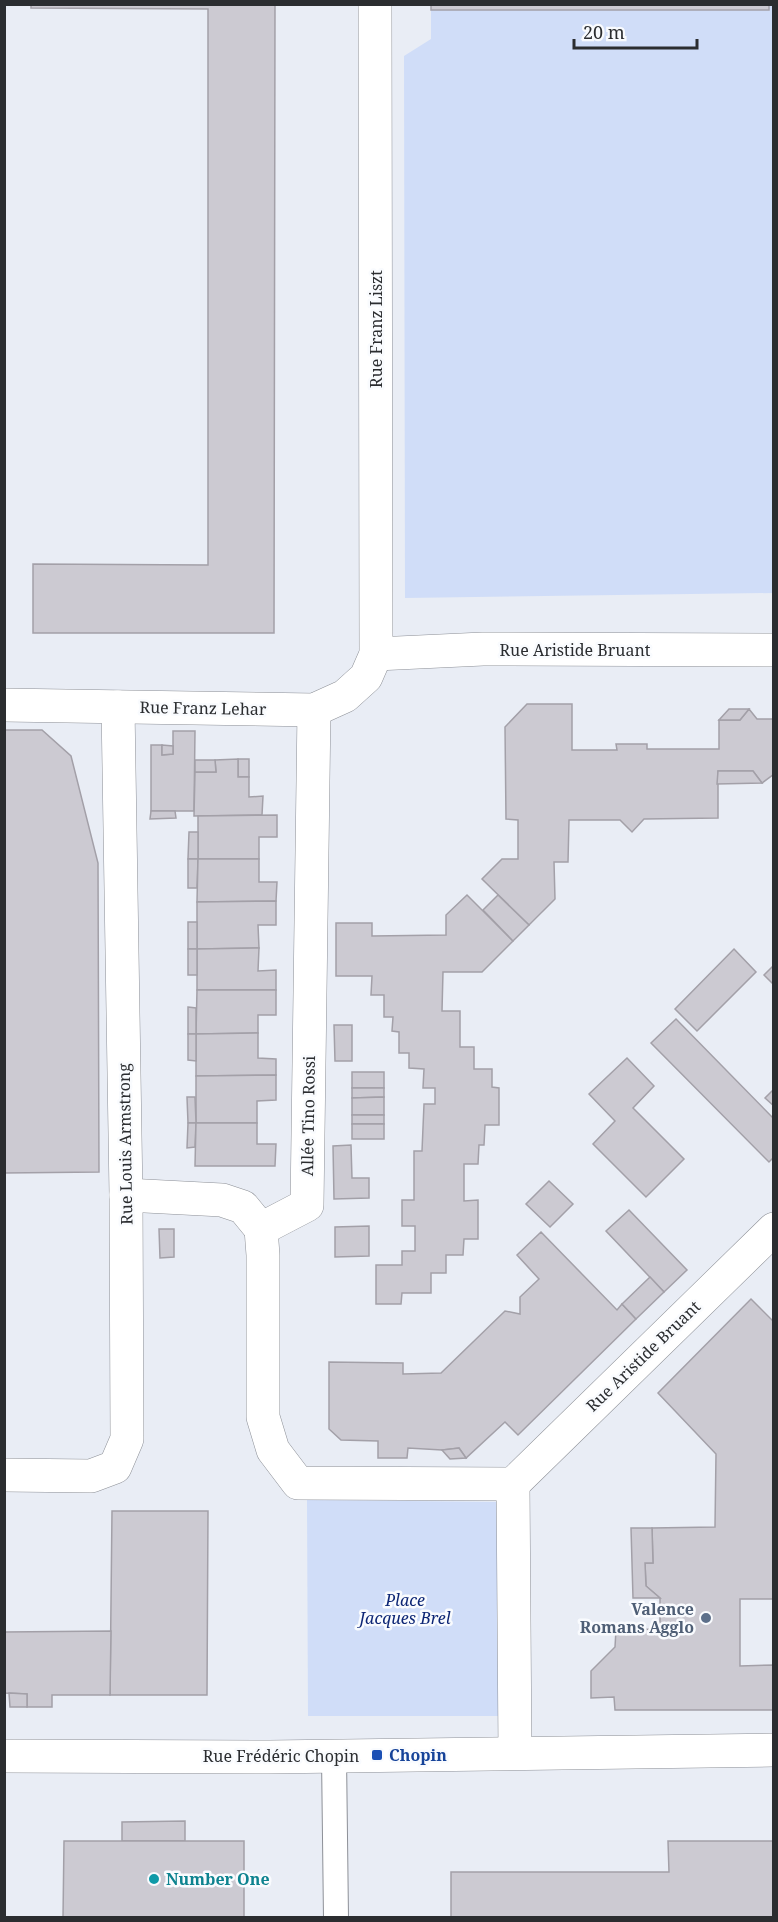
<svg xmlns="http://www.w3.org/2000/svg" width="778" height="1922" viewBox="0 0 778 1922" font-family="'Noto Serif',serif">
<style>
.green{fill:#d0ddf8}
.building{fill:#cccad2;stroke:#a3a0a8;stroke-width:1.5}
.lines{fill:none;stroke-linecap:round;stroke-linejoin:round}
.service-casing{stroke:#8d9097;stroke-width:26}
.minor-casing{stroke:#8d9097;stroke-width:34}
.service{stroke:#fff;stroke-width:24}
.minor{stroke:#fff;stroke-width:33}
.service-dot{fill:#5c6f8a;stroke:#f9fbfe;stroke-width:2}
.transit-dot{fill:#1a4fb4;stroke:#f9fbfe;stroke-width:2}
.culture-dot{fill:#0f9aa8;stroke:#f9fbfe;stroke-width:2}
.labels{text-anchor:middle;stroke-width:5;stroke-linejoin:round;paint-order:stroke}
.street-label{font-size:16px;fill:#2b2d30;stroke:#f9fbfe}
.park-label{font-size:16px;font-style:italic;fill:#0d2675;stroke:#f9fbfe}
.service-label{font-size:16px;font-weight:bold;fill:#4e5e75;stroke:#f9fbfe;text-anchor:end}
.transit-label{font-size:16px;font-weight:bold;fill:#164399;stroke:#f9fbfe;text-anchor:start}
.culture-label{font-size:16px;font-weight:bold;fill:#0d838f;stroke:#f9fbfe;text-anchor:start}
</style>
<rect width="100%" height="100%" fill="#e9edf5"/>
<!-- green -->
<g class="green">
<polygon points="769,5 773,5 773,593 405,598 404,56 431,39 431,10 768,10"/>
<polygon points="307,1500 503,1502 503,1716 308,1716"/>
</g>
<!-- building -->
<g class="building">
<polygon points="31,4 275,4 274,633 33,633 33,564 208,565 208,9 31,8"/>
<rect x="431" y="4" width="338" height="6"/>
<polygon points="527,704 572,704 572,750 617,750 616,744 647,744 647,749 719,749 719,720 740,720 749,709 757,719 774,719 774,774 762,783 753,771 718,771 718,818 644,819 632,832 620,820 569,820 568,862 554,862 555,899 529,925 482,879 502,859 518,859 518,820 506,819 505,727"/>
<polygon points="729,709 749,709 740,720 719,720"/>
<polygon points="4,730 42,730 71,756 98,863 99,1172 4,1173"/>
<polygon points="173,731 195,731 194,811 151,811 151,745 162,745 162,755 173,754"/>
<polygon points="162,745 173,746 173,754 162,755"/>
<rect x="238" y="759" width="11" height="18"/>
<polygon points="238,759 238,777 249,777 249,797 263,796 262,815 194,816 195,772 216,772 215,760"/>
<polygon points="195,760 215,760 216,772 195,772"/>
<polygon points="718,771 753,771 762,783 717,784"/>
<polygon points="151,811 175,811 176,818 150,819"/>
<polygon points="277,815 277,837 259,837 259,859 198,859 198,816"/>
<polygon points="189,832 198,832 198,859 188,859"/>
<polygon points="188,859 198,859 197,888 188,888"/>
<polygon points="198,859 259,859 259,882 277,882 276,901 197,902"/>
<polygon points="467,895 513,941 482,972 443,972 442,1011 460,1011 460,1047 474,1047 474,1069 492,1069 492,1087 499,1088 499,1125 485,1125 484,1145 479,1145 478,1164 464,1164 464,1201 478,1200 478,1239 464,1239 463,1255 446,1255 446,1273 431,1273 431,1293 402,1293 401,1304 376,1304 376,1265 402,1265 402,1251 415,1251 415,1226 402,1226 402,1200 414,1200 414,1151 422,1151 424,1104 435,1104 435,1088 423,1088 424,1069 409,1068 409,1053 399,1053 399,1032 392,1031 393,1017 384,1017 384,995 371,995 372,976 336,976 336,923 372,923 372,936 446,935 446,915"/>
<polygon points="498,895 529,925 513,941 483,910"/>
<polygon points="276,901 276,925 258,925 259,948 197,949 197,902"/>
<rect x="188" y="922" width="9" height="27"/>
<polygon points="259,948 258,971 276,970 276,990 197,990 197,949"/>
<rect x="188" y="949" width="9" height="26"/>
<polygon points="734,949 756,972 697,1031 675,1009"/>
<polygon points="774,965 774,985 764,975"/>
<polygon points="197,990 276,990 276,1015 258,1015 258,1033 196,1034"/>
<polygon points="188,1007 196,1008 196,1034 188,1034"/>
<polygon points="676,1019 774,1119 774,1157 769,1162 651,1043"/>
<polygon points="334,1025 352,1025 352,1061 335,1061"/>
<polygon points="258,1033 258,1058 276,1059 276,1075 196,1076 196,1034"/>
<polygon points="188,1034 196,1034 196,1061 188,1060"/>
<polygon points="627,1058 654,1086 633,1108 684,1159 646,1197 593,1144 615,1121 589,1094"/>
<rect x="352" y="1072" width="32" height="16"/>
<polygon points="276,1075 276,1100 257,1101 257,1123 196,1123 196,1076"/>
<polygon points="352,1088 384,1088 384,1097 352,1098"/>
<polygon points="774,1089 774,1106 765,1098"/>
<polygon points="187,1097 195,1097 196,1123 188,1123"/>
<polygon points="384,1097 384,1115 352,1115 352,1098"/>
<rect x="352" y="1115" width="32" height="9"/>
<polygon points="188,1123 196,1123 195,1147 187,1148"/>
<polygon points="196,1123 257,1123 257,1144 276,1144 275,1166 195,1166"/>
<rect x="352" y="1124" width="32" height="15"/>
<polygon points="351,1145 352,1178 369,1178 369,1198 334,1199 333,1146"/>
<polygon points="549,1181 573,1204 550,1227 526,1204"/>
<polygon points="629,1210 687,1270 664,1292 606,1231"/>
<polygon points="369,1226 369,1256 335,1257 335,1227"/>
<polygon points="159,1229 174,1229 174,1257 160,1258"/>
<polygon points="541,1232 617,1310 622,1304 636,1319 518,1435 505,1422 466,1458 459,1448 442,1450 408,1448 407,1458 378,1458 378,1441 341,1440 329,1429 329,1362 403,1363 403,1374 441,1373 505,1311 520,1314 520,1297 539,1279 517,1255"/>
<polygon points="650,1277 664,1292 636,1319 622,1304"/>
<polygon points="751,1299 774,1322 774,1599 740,1599 740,1666 774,1665 774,1710 615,1710 614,1697 591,1698 591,1671 615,1647 616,1630 660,1629 660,1598 646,1586 645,1563 653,1563 652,1528 715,1527 716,1454 658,1393"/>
<polygon points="459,1448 466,1458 450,1459 442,1450"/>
<polygon points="112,1511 208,1511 207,1695 110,1695"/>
<polygon points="631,1528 652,1528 653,1563 645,1563 646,1586 660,1598 633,1598"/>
<polygon points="111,1631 110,1695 52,1695 52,1707 27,1707 27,1694 4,1693 4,1632"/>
<polygon points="9,1693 27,1694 27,1707 10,1707"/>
<polygon points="185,1821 185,1841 122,1841 122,1822"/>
<polygon points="64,1841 244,1841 244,1918 63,1918"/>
<polygon points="668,1841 774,1841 774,1918 451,1918 451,1872 669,1872"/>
</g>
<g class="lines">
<defs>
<polyline id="service" points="334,1756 336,1918"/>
<g id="minor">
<polyline points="376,654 483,649 774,650"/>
<polyline points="4,705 314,710 345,696 366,677 376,654 375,4"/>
<polyline points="126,1195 222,1200 243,1207 261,1229"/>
<polyline points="261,1229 307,1205 314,710"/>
<polyline points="261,1229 263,1255 263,1417 273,1450 298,1483 513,1484"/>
<polyline points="4,1475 91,1476 115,1467 127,1439 126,1195 118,707"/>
<polyline points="513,1484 774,1229"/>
<polyline points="513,1484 515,1753"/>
<polyline points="4,1756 269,1757 774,1750"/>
</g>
</defs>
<!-- service casing -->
<use href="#service" class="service-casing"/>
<!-- minor casing -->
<use href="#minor" class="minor-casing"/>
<!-- service -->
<use href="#service" class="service"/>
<!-- minor -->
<use href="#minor" class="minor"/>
</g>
<!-- markers -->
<circle class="service-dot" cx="706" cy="1618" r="6"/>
<rect class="transit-dot" x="371" y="1749" width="12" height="12" rx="3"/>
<circle class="culture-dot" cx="154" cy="1879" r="6"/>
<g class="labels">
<!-- street labels -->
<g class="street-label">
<text transform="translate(376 329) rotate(-90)" y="6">Rue Franz Liszt</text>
<text x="575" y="656">Rue Aristide Bruant</text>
<text transform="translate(203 708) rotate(1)" y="6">Rue Franz Lehar</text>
<text transform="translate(308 1116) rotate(-89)" y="6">Allée Tino Rossi</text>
<text transform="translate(125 1144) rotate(-91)" y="6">Rue Louis Armstrong</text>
<text transform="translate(643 1356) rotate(-44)" y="6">Rue Aristide Bruant</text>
<text x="281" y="1762">Rue Frédéric Chopin</text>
</g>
<!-- park labels -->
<g class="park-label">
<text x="405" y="1606">Place<tspan x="405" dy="18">Jacques Brel</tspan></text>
</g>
<!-- service labels -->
<g class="service-label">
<text x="694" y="1615">Valence<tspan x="694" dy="18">Romans Agglo</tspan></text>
</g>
<!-- transit labels -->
<g class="transit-label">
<text x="389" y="1761">Chopin</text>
</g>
<!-- culture labels -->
<g class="culture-label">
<text x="166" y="1885">Number One</text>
</g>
</g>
<!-- border -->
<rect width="778" height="1922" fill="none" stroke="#2b2d30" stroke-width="12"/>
<!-- scale -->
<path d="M574 39v9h123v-9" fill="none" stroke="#2b2d30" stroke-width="3"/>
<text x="583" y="39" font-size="18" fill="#2b2d30" stroke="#f9fbfe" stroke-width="4.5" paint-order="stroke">20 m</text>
</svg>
